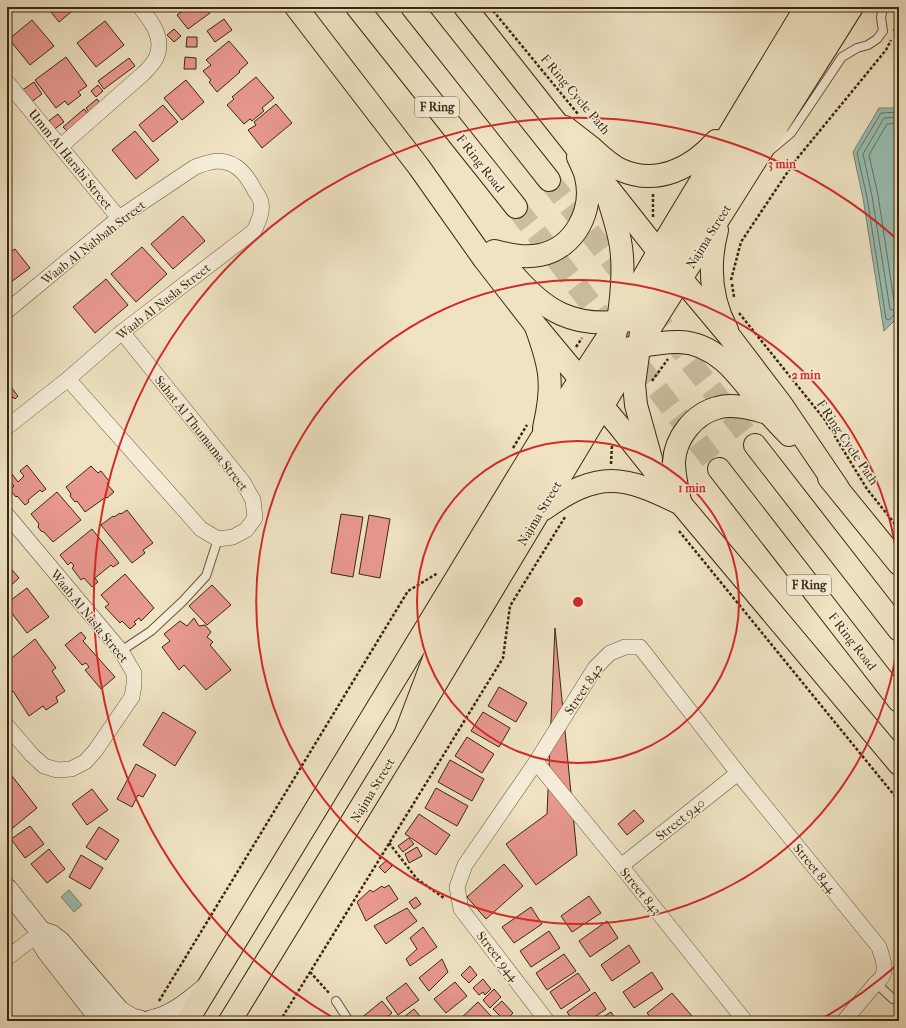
<svg xmlns="http://www.w3.org/2000/svg" width="906" height="1028" viewBox="0 0 906 1028" font-family="'IM FELL French Canon',serif">
<style>
.water{fill:#9abeb3;stroke:#748270}
.lines{fill:none;stroke-linecap:round;stroke-linejoin:round}
.shore{stroke:#6a735f;stroke-width:1}
.building{fill:#e8988f;stroke:#3b280b}
.highway-tunnel{stroke:#cbbe9e;stroke-width:22;stroke-dasharray:22 11;stroke-linecap:butt}
.lane-casing{stroke:#685739;stroke-width:10}
.street-casing{stroke:#685739;stroke-width:16}
.secondary-casing{stroke:#3b280b;stroke-width:22}
.primary-casing{stroke:#3b280b;stroke-width:24}
.highway-casing{stroke:#3b280b;stroke-width:24}
.path{stroke:#3b280b;stroke-width:2.5;stroke-dasharray:3 2;stroke-linecap:butt}
.lane{stroke:#f5edd8;stroke-width:8}
.street{stroke:#f5edd8;stroke-width:15}
.secondary{stroke:#f5edd8;stroke-width:21}
.primary{stroke:#efe3c3;stroke-width:22}
.highway{stroke:#efe3c3;stroke-width:22}
.ring{fill:none;stroke:#d62828;stroke-width:2}
.labels{text-anchor:middle;stroke-width:3;stroke-linejoin:round;paint-order:stroke}
.shield{fill:#f5edd8;stroke:#736348;stroke-width:1}
.shield-label{font-size:12px;font-weight:bold;fill:#3b280b}
.street-label{font-size:13px;fill:#3b280b;stroke:#f5edd8}
.centre{fill:#d62828;stroke:#f5edd8;stroke-width:2}
.ring-label{font-size:12px;text-anchor:middle;font-weight:bold;fill:#d62828;stroke:#f5edd8;stroke-width:3;stroke-linejoin:round;paint-order:stroke}
</style>
<rect width="100%" height="100%" fill="#efe3c3"/>
<filter id="stains"><feTurbulence type="fractalNoise" baseFrequency=".005" numOctaves="4"/><feColorMatrix values="0 0 0 0 .2 0 0 0 0 .09 0 0 0 0 .02 0 0 0 .5 -.17"/></filter>
<radialGradient id="worn" r=".72"><stop offset=".6" stop-color="#630" stop-opacity="0"/><stop offset="1" stop-color="#630" stop-opacity=".3"/></radialGradient>
<!-- water -->
<g class="water">
<polygon points="879,108 899,108 899,316 884,331 863,198 853,152"/>
<polygon points="69,890 82,905 74,912 61,897"/>
</g>
<g class="lines">
<!-- shore -->
<g class="shore">
<polyline points="899,112 881,113 857,153 867,197 886,319 889,320 895,314 899,314"/>
<polyline points="899,117 884,118 863,154 872,196 890,309 892,310 899,309"/>
<polyline points="899,123 887,124 869,155 878,195 894,301 896,303 899,303"/>
</g>
</g>
<!-- building -->
<g class="building">
<polygon points="47,7 77,7 59,22"/>
<polygon points="188,7 205,7 210,13 188,29 177,15"/>
<polygon points="224,19 232,30 215,42 207,31"/>
<polygon points="32,20 54,46 30,65 9,39"/>
<polygon points="105,21 124,45 96,67 77,43"/>
<polygon points="174,29 181,36 174,42 167,35"/>
<polygon points="187,37 197,37 197,47 186,47"/>
<polygon points="229,41 248,63 239,71 240,72 217,92 209,82 211,80 203,71 211,65 206,60"/>
<polygon points="66,57 87,86 78,92 81,95 68,105 65,101 56,108 35,80"/>
<polygon points="185,57 196,58 196,69 184,69"/>
<polygon points="129,58 135,66 104,89 98,81"/>
<polygon points="256,77 274,98 262,108 264,111 252,121 250,119 244,124 227,105 234,99 232,97"/>
<polygon points="186,80 204,102 182,120 164,98"/>
<polygon points="34,82 42,94 30,103 21,91"/>
<polygon points="98,85 103,91 96,97 91,91"/>
<polygon points="97,99 102,105 90,114 86,108"/>
<polygon points="276,104 292,123 262,148 248,130 256,125 254,122"/>
<polygon points="163,105 178,122 153,142 139,125"/>
<polygon points="84,109 89,115 68,132 63,127"/>
<polygon points="58,114 64,122 52,131 46,123"/>
<polygon points="135,131 159,160 136,179 112,150"/>
<polygon points="183,216 205,241 173,269 151,244"/>
<polygon points="142,247 167,274 136,302 111,274"/>
<polygon points="15,249 30,268 7,285 7,254"/>
<polygon points="106,279 128,305 95,333 73,307"/>
<polygon points="7,382 18,396 15,399 13,397 7,402"/>
<polygon points="27,465 46,489 42,492 40,490 28,500 29,502 25,505 17,496 16,497 10,490 14,486 7,478 12,474 18,482 24,476 20,471"/>
<polygon points="91,466 98,473 101,471 109,481 107,484 114,492 107,498 106,497 85,512 77,501 75,502 70,496 71,494 66,487"/>
<polygon points="57,492 81,520 53,542 44,532 41,531 38,527 39,524 31,514"/>
<polygon points="127,510 153,543 143,550 145,553 132,563 101,525 113,516 114,517 120,513 121,514"/>
<polygon points="341,514 363,517 353,577 331,573"/>
<polygon points="369,515 390,519 380,578 359,574"/>
<polygon points="92,529 119,563 113,567 111,565 95,578 98,582 92,587 84,578 81,580 72,568 74,566 71,562 68,565 60,555"/>
<polygon points="7,564 19,578 7,589"/>
<polygon points="125,574 154,608 141,621 139,618 134,622 136,624 130,629 122,621 120,623 105,607 109,604 101,595"/>
<polygon points="212,585 231,605 207,625 189,606"/>
<polygon points="27,588 49,617 27,633 7,607 7,603"/>
<polygon points="194,618 199,626 205,625 211,632 207,637 213,642 210,645 231,670 206,690 184,665 179,670 162,647 170,641 164,634 180,621 187,626"/>
<polygon points="555,628 577,855 536,885 506,844 547,814"/>
<polygon points="81,632 86,638 83,641 115,677 101,689 85,670 89,667 86,663 82,665 65,645"/>
<polygon points="35,639 56,668 52,671 65,691 56,697 58,702 46,710 43,706 29,716 13,691 10,693 7,690 7,662"/>
<polygon points="499,687 527,703 516,722 488,706"/>
<polygon points="163,712 196,732 175,766 143,745"/>
<polygon points="483,712 510,728 499,747 471,731"/>
<polygon points="467,737 494,754 482,773 455,756"/>
<polygon points="450,760 484,779 472,801 438,782"/>
<polygon points="136,764 156,775 143,797 138,795 132,807 117,799"/>
<polygon points="12,776 37,808 9,831 7,828 7,780"/>
<polygon points="436,788 468,806 457,826 425,808"/>
<polygon points="92,789 108,810 87,825 72,804"/>
<polygon points="634,810 644,821 627,835 618,824"/>
<polygon points="419,814 450,835 436,855 405,834"/>
<polygon points="30,826 44,844 25,858 11,839"/>
<polygon points="99,827 119,840 106,860 86,847"/>
<polygon points="409,838 414,844 403,852 398,846"/>
<polygon points="417,847 422,856 409,863 405,854"/>
<polygon points="49,849 65,869 47,883 31,864"/>
<polygon points="81,855 103,868 90,889 69,877"/>
<polygon points="387,860 392,866 385,873 379,867"/>
<polygon points="504,864 523,886 486,919 467,897"/>
<polygon points="389,885 398,899 366,921 357,902 370,890 373,892 382,886 384,888"/>
<polygon points="589,896 601,913 572,932 561,916"/>
<polygon points="416,897 421,904 414,909 409,902"/>
<polygon points="531,907 542,924 514,943 502,927"/>
<polygon points="407,908 417,921 386,944 374,926"/>
<polygon points="607,921 618,938 590,957 579,941"/>
<polygon points="423,927 437,947 410,966 406,959 417,949 410,938"/>
<polygon points="549,931 560,948 531,967 520,951"/>
<polygon points="629,945 640,962 612,981 601,965"/>
<polygon points="564,954 576,971 547,990 536,973"/>
<polygon points="442,959 448,972 429,991 419,978"/>
<polygon points="470,966 477,975 469,983 461,975"/>
<polygon points="652,972 663,989 634,1008 623,992"/>
<polygon points="578,973 590,990 561,1009 550,992"/>
<polygon points="483,979 491,989 485,995 483,992 479,995 473,988"/>
<polygon points="455,982 467,996 446,1013 434,999"/>
<polygon points="406,983 419,1000 398,1015 386,998"/>
<polygon points="494,989 501,997 490,1008 483,1000"/>
<polygon points="595,992 606,1009 589,1021 573,1021 567,1012"/>
<polygon points="672,993 692,1016 684,1021 654,1021 647,1013"/>
<polygon points="382,1001 392,1013 382,1021 362,1021 360,1019"/>
<polygon points="502,1001 513,1013 505,1021 493,1009"/>
<polygon points="478,1002 491,1016 486,1021 458,1021"/>
<polygon points="414,1009 424,1021 399,1021"/>
<polygon points="611,1012 617,1021 597,1021"/>
</g>
<g class="lines">
<!-- highway-tunnel -->
<g class="highway-tunnel">
<polyline points="549,180 755,445"/>
<polyline points="516,207 719,469"/>
</g>
<defs>
<g id="lane">
<polyline points="772,149 791,133 842,57 857,48 868,45 877,39 883,31 881,18 883,7"/>
<polyline points="121,651 151,631 183,601 206,576 218,539"/>
<polyline points="876,983 893,999 899,999"/>
<polyline points="336,1001 349,1021"/>
</g>
<g id="street">
<polyline points="7,82 119,218"/>
<path d="M61 146 144 73C148 69 153 64 156 58 165 39 152 22 140 7"/>
<path d="M7 311 119 218 195 167C203 164 210 161 219 161 237 162 247 175 255 191 257 194 260 198 261 202 263 213 258 222 254 231L122 332 68 379 7 427"/>
<polyline points="68,379 201,529 218,539 233,537 246,530 255,518 253,500 243,482 122,332"/>
<polyline points="7,515 121,651 134,673 134,685 132,697 95,751 85,762 71,769 57,770 44,766 32,755 7,726"/>
<polyline points="536,762 621,866 745,1021"/>
<polyline points="621,866 738,773"/>
<polyline points="7,958 41,932"/>
<path d="M547 1021 461 909 457 887 465 865 536 762 595 668 610 653 625 647H640L738 773 879 947C883 961 890 973 876 983L844 1021"/>
</g>
<g id="secondary">
<polyline points="7,889 41,932 42,942 48,952 102,1021"/>
<polyline points="41,932 51,935 60,942 119,1011 132,1019 140,1021"/>
<path d="M150 1021C172 1017 189 1002 205 989"/>
</g>
<g id="primary">
<path d="M565 127C574 134 583 141 592 148 601 156 610 165 621 170 657 186 692 168 716 141"/>
<path d="M717 230C708 265 710 298 727 330"/>
<path d="M536 327C551 368 554 385 544 428"/>
<path d="M544 509C599 470 623 475 681 504"/>
<polyline points="187,1021 541,439 617,323 666,239 806,7"/>
<polyline points="230,1021 405,735 638,347 852,7"/>
</g>
<g id="highway">
<polyline points="296,7 419,167 484,259 536,326 619,426 681,504 899,764"/>
<polyline points="357,7 516,207"/>
<polyline points="412,7 549,180"/>
<polyline points="465,7 658,251 730,337 781,404 838,488"/>
<path d="M494 251C510 255 524 258 540 255 575 248 594 210 586 177 585 171 581 164 578 157"/>
<path d="M508 268C544 312 574 330 632 320"/>
<path d="M625 349C643 346 662 341 680 342 722 344 744 384 768 413 775 420 782 428 789 435"/>
<polyline points="755,445 899,630"/>
<polyline points="651,459 636,405 634,384 643,318 654,291 827,7"/>
<polyline points="719,469 899,701"/>
<polyline points="829,478 899,564"/>
<path d="M680 501C677 488 674 475 674 462 675 438 694 414 717 408 734 403 752 409 768 413"/>
<path d="M405 735 441 640 591 393C599 379 607 366 611 351 620 322 626 271 620 241 616 221 609 201 603 182"/>
</g>
</defs>
<!-- lane casing -->
<use href="#lane" class="lane-casing"/>
<!-- street casing -->
<use href="#street" class="street-casing"/>
<!-- secondary casing -->
<use href="#secondary" class="secondary-casing"/>
<!-- primary casing -->
<use href="#primary" class="primary-casing"/>
<!-- highway casing -->
<use href="#highway" class="highway-casing"/>
<!-- path -->
<g class="path">
<polyline points="490,7 578,114"/>
<polyline points="894,31 899,19"/>
<polyline points="653,217 653,192"/>
<polyline points="731,280 741,242 795,161 886,50 891,40"/>
<polyline points="732,284 734,297"/>
<polyline points="739,313 825,420 867,489 899,529"/>
<polyline points="576,347 582,338"/>
<polyline points="652,381 668,359"/>
<polyline points="513,448 527,425"/>
<polyline points="611,464 612,445"/>
<polyline points="679,531 899,801"/>
<polyline points="389,843 417,879 444,898"/>
<polyline points="310,972 330,994"/>
<polyline points="159,1001 408,591 438,573"/>
<polyline points="280,1021 503,658 510,606 565,517"/>
</g>
<!-- lane -->
<use href="#lane" class="lane"/>
<!-- street -->
<use href="#street" class="street"/>
<!-- secondary -->
<use href="#secondary" class="secondary"/>
<!-- primary -->
<use href="#primary" class="primary"/>
<!-- highway -->
<use href="#highway" class="highway"/>
</g>
<!-- distance rings -->
<g class="ring">
<circle cx="578" cy="602" r="161"/>
<path d="M899 630A322 322 0 1 1 899 574"/>
<path d="M898 964A483 483 0 0 1 820 1020M337 1020A483 483 0 1 1 898 240"/>
</g>
<g class="labels">
<!-- shield labels -->
<g class="shield">
<rect x="415" y="97" width="44" height="20" rx="3"/>
<rect x="787" y="575" width="44" height="20" rx="3"/>
</g>
<g class="shield-label">
<text x="437" y="111">F Ring</text>
<text x="809" y="589">F Ring</text>
</g>
<!-- street labels -->
<g class="street-label">
<text transform="translate(576 94) rotate(50)" y="5">F Ring Cycle Path</text>
<text transform="translate(71 159) rotate(51)" y="5">Umm Al Harabi Street</text>
<text transform="translate(481 163) rotate(52)" y="5">F Ring Road</text>
<text transform="translate(708 236) rotate(-58)" y="5">Najma Street</text>
<text transform="translate(93 242) rotate(-38)" y="5">Waab Al Nabbah Street</text>
<text transform="translate(163 301) rotate(-38)" y="5">Waab Al Nasla Street</text>
<text transform="translate(202 433) rotate(52)" y="5">Sahat Al Thumama Street</text>
<text transform="translate(848 442) rotate(56)" y="5">F Ring Cycle Path</text>
<text transform="translate(539 513) rotate(-59)" y="5">Najma Street</text>
<text transform="translate(90 616) rotate(51)" y="5">Waab Al Nasla Street</text>
<text transform="translate(853 641) rotate(52)" y="5">F Ring Road</text>
<text transform="translate(583 689) rotate(-56)" y="5">Street 842</text>
<text transform="translate(372 790) rotate(-59)" y="5">Najma Street</text>
<text transform="translate(680 819) rotate(-39)" y="5">Street 940</text>
<text transform="translate(815 868) rotate(51)" y="5">Street 844</text>
<text transform="translate(641 891) rotate(51)" y="5">Street 843</text>
<text transform="translate(498 956) rotate(52)" y="5">Street 944</text>
</g>
</g>
<circle cx="578" cy="602" r="6" class="centre"/>
<g class="ring-label">
<text x="782" y="168">3 min</text>
<text x="806" y="379">2 min</text>
<text x="692" y="492">1 min</text>
</g>
<!-- margin -->
<rect width="906" height="1028" fill="none" stroke="#efe3c3" stroke-width="24"/>
<rect x="8" y="8" width="890" height="1012" fill="none" stroke="#3b280b" stroke-width="2"/>
<rect x="12" y="12" width="882" height="1004" fill="none" stroke="#3b280b"/>
<rect width="100%" height="100%" filter="url(#stains)"/>
<rect width="100%" height="100%" fill="url(#worn)"/>
</svg>
